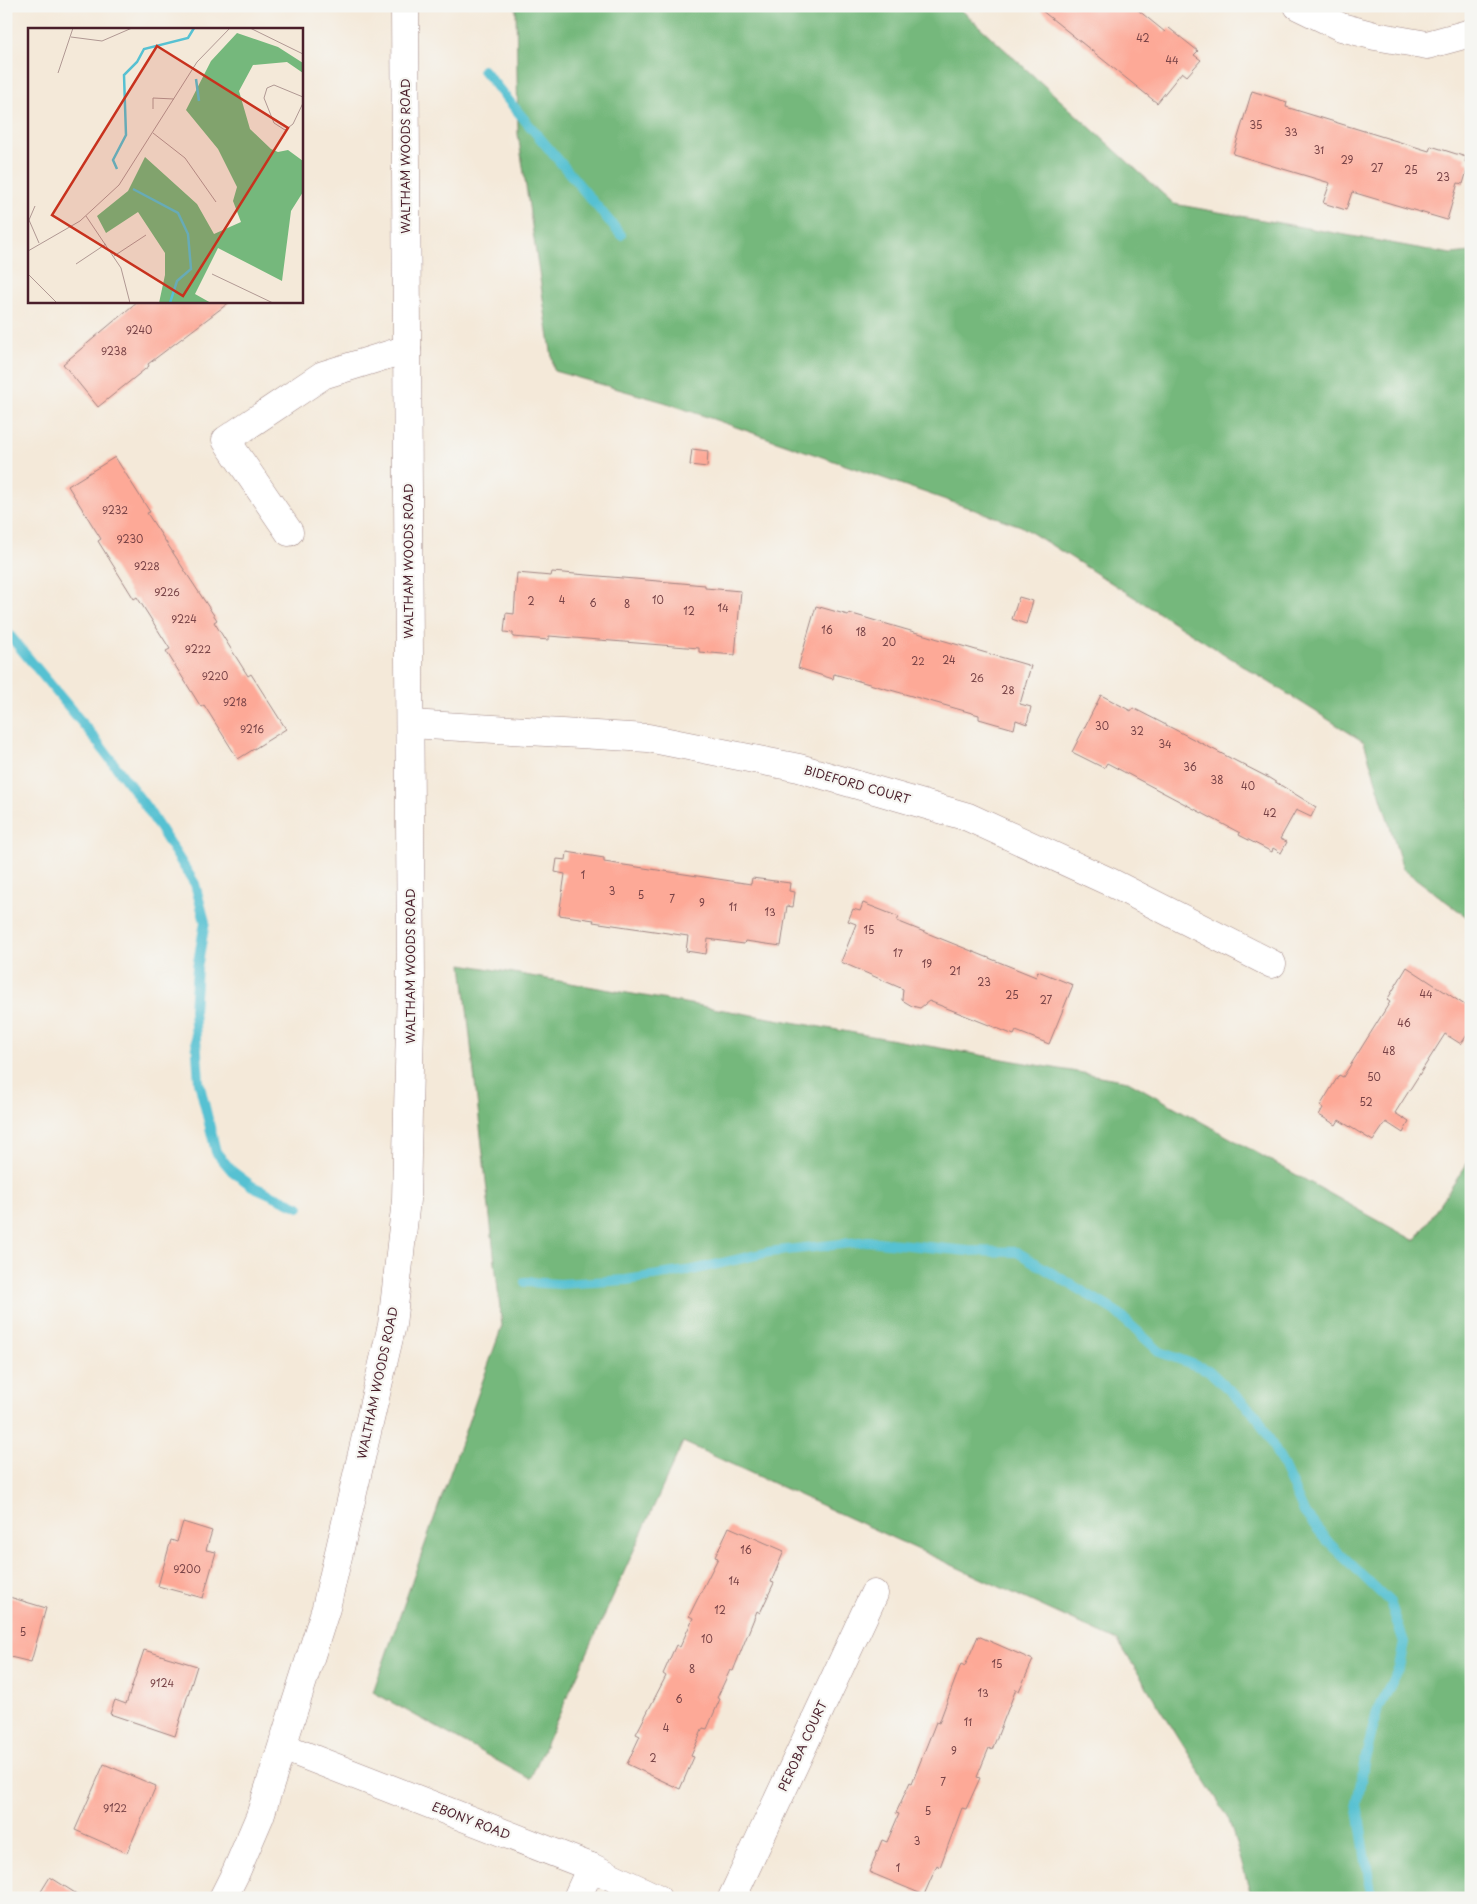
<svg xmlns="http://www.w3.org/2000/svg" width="1477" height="1904" viewBox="0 0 1477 1904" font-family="'Playpen Sans',sans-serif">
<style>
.forest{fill:#75b87c;stroke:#606c54}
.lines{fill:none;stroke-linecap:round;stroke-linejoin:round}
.stream{stroke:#57c1d2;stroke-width:10}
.building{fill:#fda997}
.minor-casing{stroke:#9f8482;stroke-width:29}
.minor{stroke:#fff;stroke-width:28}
.labels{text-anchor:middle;stroke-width:4.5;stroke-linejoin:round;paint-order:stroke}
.number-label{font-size:10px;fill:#774246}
.street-label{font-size:12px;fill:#4a1f2b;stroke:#f6f6f2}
.inset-river{fill:none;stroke:#57c1d2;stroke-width:2.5}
.inset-road{fill:none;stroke:#b09893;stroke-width:1}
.view{fill:#c8321e;fill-opacity:0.15;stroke:#c8321e;stroke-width:2.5}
.inset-edge{fill:none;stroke:#4a1f2b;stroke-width:2.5}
</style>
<rect width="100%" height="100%" fill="#f6f6f2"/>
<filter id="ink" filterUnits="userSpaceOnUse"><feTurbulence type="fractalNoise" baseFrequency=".02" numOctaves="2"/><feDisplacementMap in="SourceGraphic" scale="10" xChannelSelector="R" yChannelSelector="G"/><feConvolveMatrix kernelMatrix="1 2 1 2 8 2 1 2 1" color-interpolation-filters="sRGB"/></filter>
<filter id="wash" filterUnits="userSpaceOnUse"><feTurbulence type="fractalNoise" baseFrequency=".0096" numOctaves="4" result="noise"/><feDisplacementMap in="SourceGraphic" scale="20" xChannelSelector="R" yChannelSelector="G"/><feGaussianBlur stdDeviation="1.12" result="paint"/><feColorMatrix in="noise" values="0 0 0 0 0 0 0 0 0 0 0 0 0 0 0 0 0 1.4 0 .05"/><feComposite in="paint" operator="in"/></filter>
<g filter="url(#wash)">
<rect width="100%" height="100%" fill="#f4e9d9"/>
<!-- forest -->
<g class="forest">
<polygon points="516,6 957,6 1174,204 1451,254 1471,252 1471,920 1403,869 1364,742 1021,526 664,402 554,371 518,134"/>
<polygon points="462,964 1128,1081 1415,1241 1471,1158 1471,1898 1252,1898 1228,1817 1118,1641 683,1442 530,1779 373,1692 502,1326"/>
</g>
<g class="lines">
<!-- stream -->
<g class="stream">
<polyline points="483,70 621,235"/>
<polyline points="6,631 93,736 147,808 195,884 205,922 197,968 194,1010 199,1082 216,1152 232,1171 252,1186 299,1207"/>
<polyline points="525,1282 560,1284 626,1280 693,1270 769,1252 868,1241 968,1251 1017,1252 1115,1311 1160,1352 1208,1370 1257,1416 1282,1463 1304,1512 1329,1543 1390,1602 1404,1642 1399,1668 1377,1712 1365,1759 1357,1803 1372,1898"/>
</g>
</g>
<g id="blocks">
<!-- building -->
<g class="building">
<polygon points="1036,6 1133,6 1165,32 1169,28 1198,51 1194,55 1201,60 1187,76 1182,72 1157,103"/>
<polygon points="1252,91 1287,102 1286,107 1429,151 1431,146 1466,157 1465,162 1469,164 1463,184 1458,183 1447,220 1352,192 1346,210 1323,203 1330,183 1233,154"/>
<polygon points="138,301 231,301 148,364 149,366 98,407 63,364"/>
<polygon points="692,449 708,451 707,467 690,465"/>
<polygon points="115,457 150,512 147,513 217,620 214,622 248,676 251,674 286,729 238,759 204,705 201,707 166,651 170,649 137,597 134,599 98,541 101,539 68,486"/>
<polygon points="552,572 705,585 705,588 741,591 735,655 699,652 699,648 549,636 549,640 513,637 513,633 504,632 506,613 514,614 517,573 551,576"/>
<polygon points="1019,597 1033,601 1026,624 1012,619"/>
<polygon points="816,606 848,615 849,613 1031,666 1020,704 1031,707 1027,724 1016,720 1014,729 979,719 979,715 834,674 833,679 798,668"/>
<polygon points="1101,695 1131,711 1133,708 1269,778 1316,807 1311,817 1296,810 1280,839 1287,842 1281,853 1273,848 1272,852 1239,835 1240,833 1107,763 1104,768 1072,752"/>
<polygon points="567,852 604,858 604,862 751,884 752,878 790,883 789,891 795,892 793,907 787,906 781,946 745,941 744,944 708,939 706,954 686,951 688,936 593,922 594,920 559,915 565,874 555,872 557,859 566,860"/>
<polygon points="863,903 899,917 897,921 1036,977 1038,971 1073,985 1049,1044 1016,1031 1014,1035 929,1001 920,1008 912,1006 902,1000 903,989 841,962 856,924 848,921 853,909 860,911"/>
<polygon points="1407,967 1471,1009 1471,1029 1461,1044 1445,1034 1395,1113 1409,1122 1403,1133 1386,1122 1373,1141 1339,1120 1336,1125 1319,1115 1323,1108 1320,1106 1339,1075 1343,1077 1390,1002 1387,1000"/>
<polygon points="183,1522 212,1531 206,1550 216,1552 203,1598 158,1586 171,1540 177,1542"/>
<polygon points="729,1527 784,1551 771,1582 774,1583 760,1613 757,1611 733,1671 730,1670 717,1698 720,1699 707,1729 703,1728 691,1756 694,1757 680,1789 627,1764 640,1736 636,1734 666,1676 663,1674 676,1645 680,1647 693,1618 689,1616 718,1558 715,1557"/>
<polygon points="6,1596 46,1608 31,1662 6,1656"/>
<polygon points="978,1636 1033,1660 1019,1691 1016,1689 992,1750 989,1748 977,1777 980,1778 966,1809 962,1808 940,1867 937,1865 924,1895 869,1872 882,1840 887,1842 899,1814 896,1813 910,1782 912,1783 936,1722 939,1723 961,1664 965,1666"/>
<polygon points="144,1650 197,1666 175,1736 110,1714 115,1700 126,1704"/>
<polygon points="104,1764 156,1786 127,1853 75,1830"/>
<polygon points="50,1877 83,1898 37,1898"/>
</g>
</g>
</g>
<g filter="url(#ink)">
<use href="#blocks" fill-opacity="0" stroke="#9f8482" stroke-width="1"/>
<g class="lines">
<defs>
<g id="minor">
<polyline points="1298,6 1341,27 1375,36 1427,45 1471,33"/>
<polyline points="289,532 226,440 323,375 407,349"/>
<polyline points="410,724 648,738 799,768 968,817 1110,882 1272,964"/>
<polyline points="283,1747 591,1867 657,1898"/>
<polyline points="223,1898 236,1872 260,1816 326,1608 392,1325 406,1200 411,980 405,6"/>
<polyline points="577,1898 591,1867"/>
<polyline points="732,1898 874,1594"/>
</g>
</defs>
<!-- minor casing -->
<use href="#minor" class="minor-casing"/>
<!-- minor -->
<use href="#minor" class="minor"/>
</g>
</g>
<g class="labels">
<!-- number labels -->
<g class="number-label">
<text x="1143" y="42">42</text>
<text x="1172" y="64">44</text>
<text x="1256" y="129">35</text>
<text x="1291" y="136">33</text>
<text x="1319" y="154">31</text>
<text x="1347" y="164">29</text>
<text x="1377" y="172">27</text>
<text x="1411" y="174">25</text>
<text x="1443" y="181">23</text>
<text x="139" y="334">9240</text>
<text x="114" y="355">9238</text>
<text x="115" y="514">9232</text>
<text x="130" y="543">9230</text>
<text x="147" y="570">9228</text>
<text x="167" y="596">9226</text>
<text x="562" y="604">4</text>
<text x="658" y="604">10</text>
<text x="531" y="605">2</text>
<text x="593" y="607">6</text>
<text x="627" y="608">8</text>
<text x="723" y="612">14</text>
<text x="689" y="615">12</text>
<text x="184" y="623">9224</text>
<text x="827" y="634">16</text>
<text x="861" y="636">18</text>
<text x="889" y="646">20</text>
<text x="198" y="653">9222</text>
<text x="949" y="664">24</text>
<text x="918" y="665">22</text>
<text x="215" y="680">9220</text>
<text x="977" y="682">26</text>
<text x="1008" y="694">28</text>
<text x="235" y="706">9218</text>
<text x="1102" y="730">30</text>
<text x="252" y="733">9216</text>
<text x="1137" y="735">32</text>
<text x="1165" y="748">34</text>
<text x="1190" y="771">36</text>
<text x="1217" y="784">38</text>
<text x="1248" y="790">40</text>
<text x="1270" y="817">42</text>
<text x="583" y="879">1</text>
<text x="612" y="895">3</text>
<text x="641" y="899">5</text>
<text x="672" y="903">7</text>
<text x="702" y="907">9</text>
<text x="733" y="911">11</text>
<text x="770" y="916">13</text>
<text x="869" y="934">15</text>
<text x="898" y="957">17</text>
<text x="927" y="968">19</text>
<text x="955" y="975">21</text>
<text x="984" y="986">23</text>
<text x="1426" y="998">44</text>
<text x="1012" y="999">25</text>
<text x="1046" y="1004">27</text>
<text x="1404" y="1027">46</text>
<text x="1389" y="1055">48</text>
<text x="1374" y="1081">50</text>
<text x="1366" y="1106">52</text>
<text x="746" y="1554">16</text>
<text x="187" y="1573">9200</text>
<text x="734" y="1585">14</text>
<text x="720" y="1614">12</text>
<text x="23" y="1636">5</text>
<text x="707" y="1643">10</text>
<text x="997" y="1668">15</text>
<text x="692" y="1673">8</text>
<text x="162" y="1687">9124</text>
<text x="983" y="1697">13</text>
<text x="679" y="1703">6</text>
<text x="968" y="1726">11</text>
<text x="666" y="1732">4</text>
<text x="954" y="1755">9</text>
<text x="653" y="1762">2</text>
<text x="943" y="1786">7</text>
<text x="115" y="1812">9122</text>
<text x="928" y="1815">5</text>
<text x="917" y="1845">3</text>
<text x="898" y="1872">1</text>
</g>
<!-- street labels -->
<g class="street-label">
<text transform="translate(406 156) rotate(-90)" y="4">WALTHAM WOODS ROAD</text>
<text transform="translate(409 561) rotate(-90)" y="4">WALTHAM WOODS ROAD</text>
<text transform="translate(857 785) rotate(16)" y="4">BIDEFORD COURT</text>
<text transform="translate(411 966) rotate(-90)" y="4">WALTHAM WOODS ROAD</text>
<text transform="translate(378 1383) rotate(-78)" y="4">WALTHAM WOODS ROAD</text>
<text transform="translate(803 1746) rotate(-65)" y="4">PEROBA COURT</text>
<text transform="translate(471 1821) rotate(21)" y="4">EBONY ROAD</text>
</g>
</g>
<!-- overview -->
<g transform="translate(28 28)">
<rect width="275" height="275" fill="#f4e9d9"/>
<path d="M209 5 250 19 275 35V45L259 34 225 37 211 63 222 101 243 121 250 124 260 122 275 133V164L263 183 254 253 190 220 167 266 183 275H131L137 247V225L110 184 78 205 69 188 100 163 117 129 169 176 186 206 213 194 205 173 209 159 190 121 158 82 183 33Z" fill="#75b87c"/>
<path class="inset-river" d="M168 51 171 73M89 141 85 132 98 107 96 47 109 34 116 21 160 10 166 0M105 161 150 185 160 206 163 241 149 253 142 275"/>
<path class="inset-road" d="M222 0 275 26M43 9 74 13 104 0M30 45 45 0M275 69 246 57 239 60 236 70 246 95 257 102 265 96 275 75M125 81V70L146 71M125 105 157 130 188 174M7 178 1 192 11 215M58 188 93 240 102 275M0 223 52 193 91 157 169 34 202 0M86 228 118 207M48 236 78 216M0 246 29 275M184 246 245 275"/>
<path class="view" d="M129 18 260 100 155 268 24 187Z"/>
<rect width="275" height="275" class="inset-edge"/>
</g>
<!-- margin -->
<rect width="1477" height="1904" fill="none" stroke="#f6f6f2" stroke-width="25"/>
</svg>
